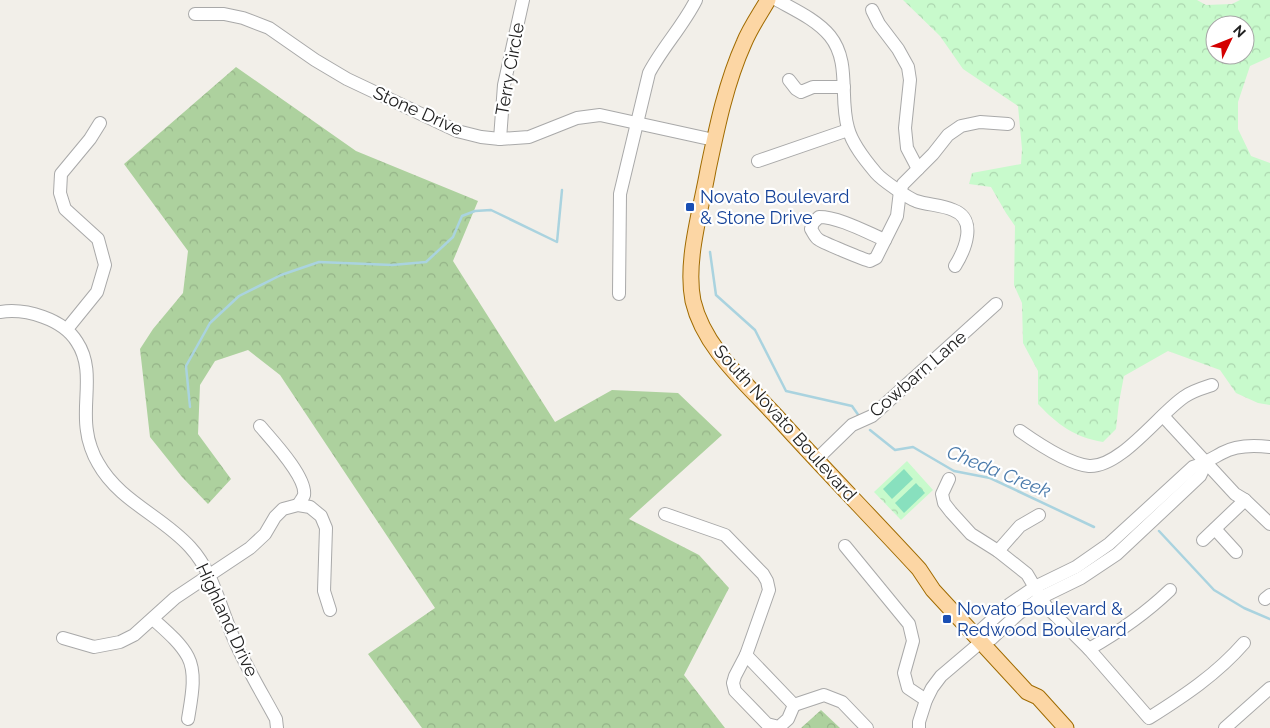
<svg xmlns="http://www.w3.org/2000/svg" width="1270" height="728" viewBox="0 0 1270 728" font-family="Raleway,sans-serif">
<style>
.forest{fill:url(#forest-crowns)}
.park{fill:url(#park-crowns);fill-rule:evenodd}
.pitch{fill:#88e0be}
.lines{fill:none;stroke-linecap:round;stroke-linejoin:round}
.stream{stroke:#aad3df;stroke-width:2.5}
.minor-casing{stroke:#a9a9a9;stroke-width:14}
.major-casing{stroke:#a06b00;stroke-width:17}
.minor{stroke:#fff;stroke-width:12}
.major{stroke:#fcd6a4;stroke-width:15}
.transit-dot{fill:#1a4fb4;stroke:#fff;stroke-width:2}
.labels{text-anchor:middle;stroke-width:4.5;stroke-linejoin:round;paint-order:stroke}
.street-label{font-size:18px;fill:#222;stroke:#fff}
.transit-label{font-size:18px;fill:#164399;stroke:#fff;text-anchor:start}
.water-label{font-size:19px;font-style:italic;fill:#4a7aab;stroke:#fff}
</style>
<defs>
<pattern id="forest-crowns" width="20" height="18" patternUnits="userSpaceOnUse" patternTransform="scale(1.25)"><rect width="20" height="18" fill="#add19e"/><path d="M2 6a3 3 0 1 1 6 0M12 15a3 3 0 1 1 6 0" fill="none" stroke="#95b388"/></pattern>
<pattern id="park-crowns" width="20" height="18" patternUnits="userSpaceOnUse" patternTransform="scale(1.25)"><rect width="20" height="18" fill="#c8facc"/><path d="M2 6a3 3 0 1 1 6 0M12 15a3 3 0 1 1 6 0" fill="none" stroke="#acd6af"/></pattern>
</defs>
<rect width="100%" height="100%" fill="#f2efe9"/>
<!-- forest -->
<g class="forest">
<polygon points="236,67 356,151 478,201 453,261 555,422 612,390 678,393 722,435 629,519 699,555 729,588 684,675 725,728 422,728 368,654 435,608 280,375 248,350 215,361 200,385 198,434 231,479 208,504 182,477 150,437 140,349 153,329 183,293 188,251 124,164"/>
<polygon points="821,710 840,728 801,728"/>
</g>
<!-- park -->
<g class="park">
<path d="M903 0H1197L1206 5 1232 4 1240 0H1270V57L1250 66 1238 102V129L1251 156 1270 163V405L1258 403 1236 393 1220 370 1168 351 1124 376 1119 402 1116 429 1103 442C1074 437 1058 425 1038 404V371L1023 343 1022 303 1014 285 1015 226 1006 213 991 187 969 184 972 173 1021 164 1022 149 1018 106 963 69 940 36ZM1215 25H1245V55H1215Z"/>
<polygon points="907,461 933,490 901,520 874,492"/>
</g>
<!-- pitch -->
<g class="pitch">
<polygon points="904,469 913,479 892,499 883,489"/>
<polygon points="916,483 925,493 904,513 895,503"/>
</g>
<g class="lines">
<!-- stream -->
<g class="stream">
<polyline points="710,252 716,295 755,330 786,391 852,406 859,416"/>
<polyline points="190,407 186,366 210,323 239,296 281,275 319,262 392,265 426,262 453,237 462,216 475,211 491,210 557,242 562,190"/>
<polyline points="870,430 895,450 913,447 954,471 990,478 1094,527"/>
<polyline points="1159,531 1214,590 1244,608 1270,619"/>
</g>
<defs>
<g id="minor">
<path d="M777 0C795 10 817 20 830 36 851 62 839 98 848 128 852 144 865 160 876 173 882 180 908 198 916 201 928 205 942 205 953 210 978 219 965 250 955 266"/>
<polyline points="872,10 879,24 898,49 908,67 910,80 905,128 907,148 918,169"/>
<polyline points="195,14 224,14 243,18 269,28 315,60 347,79 457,131 481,137 500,139 529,137 577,118 600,115 714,140"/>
<polyline points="789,80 796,89 801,92 813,87 844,87"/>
<polyline points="500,139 504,85 523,0"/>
<polyline points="758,161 848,130"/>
<path d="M819 217C839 217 866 232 885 240L876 258 870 261C865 260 821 242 818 239 815 237 813 232 811 229L813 223Z"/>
<polyline points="885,240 897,216 900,191 903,184 933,154 948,135 961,126 980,122 1008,124"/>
<path d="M619 294 620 194 649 73C662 48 683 26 696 0"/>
<path d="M0 312C26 308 63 319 77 342 95 369 82 402 87 431 88 441 93 455 98 463 119 501 162 516 190 547 214 573 220 608 234 639 246 667 262 693 276 719L277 728"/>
<polyline points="67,329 97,292 105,265 98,239 65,209 60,193 61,174 90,139 100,123"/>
<polyline points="1163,416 1235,494 1245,500 1270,524"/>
<path d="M260 426C271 439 307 477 304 495 303 498 300 502 298 505"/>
<path d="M1020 431C1037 443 1068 464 1089 466 1120 468 1159 414 1184 397 1192 391 1203 388 1212 385"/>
<polyline points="816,460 852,425 872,416 996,304"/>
<path d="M949 479 942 494 944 503 951 512 971 534 998 551 1027 574 1046 606 1089 649 1149 718C1184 696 1217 674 1244 643"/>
<polyline points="665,514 725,535 763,574 767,581 769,590 746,655 794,705 824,695 842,702 867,728"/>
<polyline points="1215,529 1236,552"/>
<polyline points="1203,540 1245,500"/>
<polyline points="845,546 909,624 913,641 904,673 908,688 926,700"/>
<polyline points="998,551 1020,526 1039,515"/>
<polyline points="1265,599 1270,595"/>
<path d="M153 619C165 630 180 642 188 657 197 674 191 700 188 719"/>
<polyline points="63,638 94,647 120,642 134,635 175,598 250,548 265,534 275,517 283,509 298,505 310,507 321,516 326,528 324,591 330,610"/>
<path d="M981 642 982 629 1010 604 1035 587 1076 567 1109 544 1193 467C1205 463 1211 459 1222 453 1236 445 1254 445 1270 447"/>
<path d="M1089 649C1119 632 1145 614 1170 590"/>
<polyline points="746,655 735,676 733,683 735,691 767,724 779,727 788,719 794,705"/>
<polyline points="919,728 919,722 926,700 932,688 941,676 981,642 991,639 1018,614 1040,598 1081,578 1117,554 1200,476 1206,463"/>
<polyline points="1225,728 1270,688"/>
</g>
<path id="major" d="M768 0C760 14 750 28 744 43 726 83 717 127 708 170 701 210 685 261 693 301 704 348 746 383 777 417 823 468 872 518 919 569L933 590 1027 692 1038 697 1066 728"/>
</defs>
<!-- minor casing -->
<use href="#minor" class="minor-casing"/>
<!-- major casing -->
<use href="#major" class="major-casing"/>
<!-- minor -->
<use href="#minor" class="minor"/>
<!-- major -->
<use href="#major" class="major"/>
</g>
<!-- markers -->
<g class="transit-dot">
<rect x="685" y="202" width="10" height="10" rx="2.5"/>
<rect x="942" y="614" width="10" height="10" rx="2.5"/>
</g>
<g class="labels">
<!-- street labels -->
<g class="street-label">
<text transform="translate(510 69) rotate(-80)" y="6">Terry Circle</text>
<text transform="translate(418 111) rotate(24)" y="6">Stone Drive</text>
<text transform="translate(918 374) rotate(-41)" y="6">Cowbarn Lane</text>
<text transform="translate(785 423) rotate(48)" y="6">South Novato Boulevard</text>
<text transform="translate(227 620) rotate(65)" y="6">Highland Drive</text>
</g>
<!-- transit labels -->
<g class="transit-label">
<text x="700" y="203">Novato Boulevard<tspan x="700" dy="21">&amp; Stone Drive</tspan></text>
<text x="957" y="615">Novato Boulevard &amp;<tspan x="957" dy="21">Redwood Boulevard</tspan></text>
</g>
<!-- water labels -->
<g class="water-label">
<text transform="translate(999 471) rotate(22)" y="7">Cheda Creek</text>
</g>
</g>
<!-- north arrow -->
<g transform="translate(1230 40) rotate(47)"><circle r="24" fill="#ffffff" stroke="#a7a7a7"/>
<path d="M0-4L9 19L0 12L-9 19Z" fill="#d40000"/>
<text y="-8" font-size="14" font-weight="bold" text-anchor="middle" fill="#222222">N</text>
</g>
</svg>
